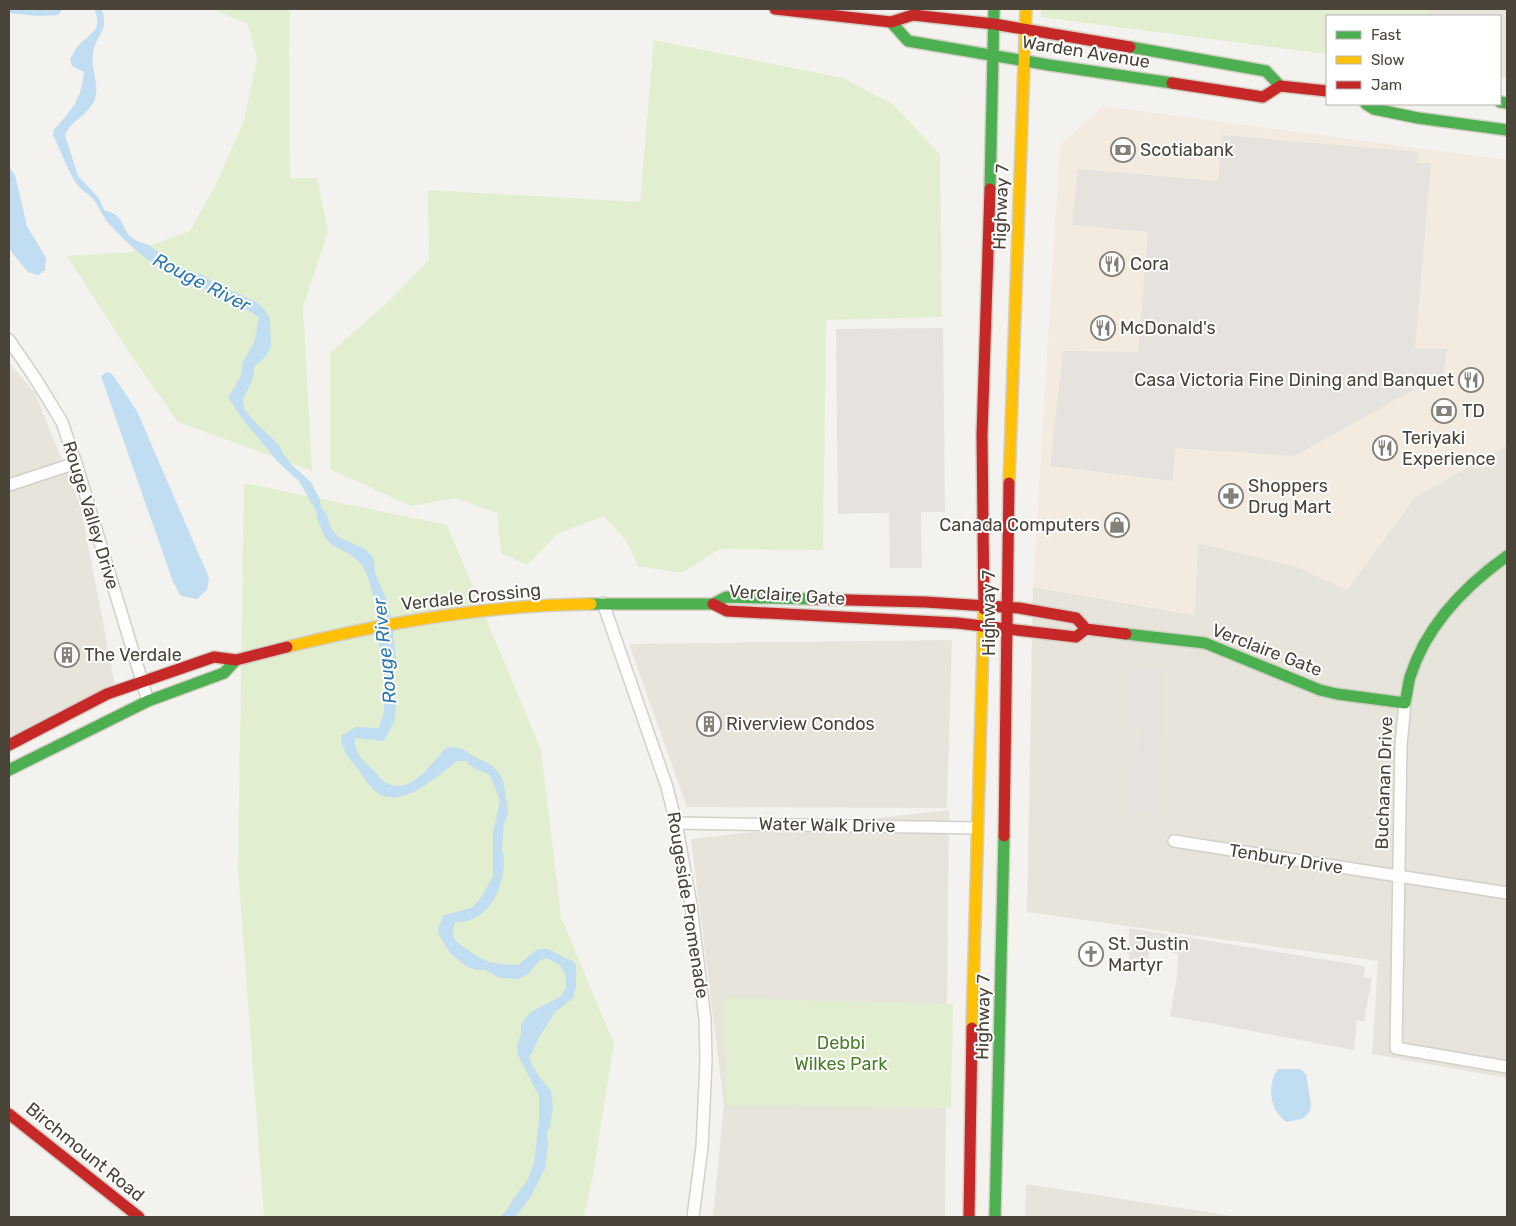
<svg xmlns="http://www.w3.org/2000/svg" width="1516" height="1226" viewBox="0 0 1516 1226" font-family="Rubik,sans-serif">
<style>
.residential{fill:#e7e4dc}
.commercial{fill:#f3ebdf}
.education{fill:#eae5da}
.green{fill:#e1eecf}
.parking{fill:#e6e3df}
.water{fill:#c0ddf1}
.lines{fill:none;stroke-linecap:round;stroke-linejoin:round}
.street-casing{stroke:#d2d0cb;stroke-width:14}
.fast-casing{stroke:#d3cfc5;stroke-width:14}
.slow-casing{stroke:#d3cfc5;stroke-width:14}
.jam-casing{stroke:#d3cfc5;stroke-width:14}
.street{stroke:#fdfdfc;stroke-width:11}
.fast{stroke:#4caf50;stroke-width:11}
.slow{stroke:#ffc107;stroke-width:11}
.jam{stroke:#c62828;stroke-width:11}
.labels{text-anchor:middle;stroke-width:4;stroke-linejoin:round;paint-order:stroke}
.street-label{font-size:18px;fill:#4b4439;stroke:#fff}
.poi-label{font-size:18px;fill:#4b4439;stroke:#fff;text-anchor:start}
.park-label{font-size:18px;fill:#4a7f2a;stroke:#fff}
.water-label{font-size:19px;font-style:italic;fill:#2e7ab2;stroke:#fff}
</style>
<rect width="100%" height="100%" fill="#f4f2ee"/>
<!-- residential -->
<g class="residential">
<polygon points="9,363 35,393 81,508 115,685 9,737"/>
<polygon points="1507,445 1507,1078 1372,1054 1378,961 1027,912 1033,587 1194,615 1198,543 1298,567 1347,590 1415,497"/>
<polygon points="952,640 947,808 687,807 629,644"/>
<polygon points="949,810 945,1217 713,1217 724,1104 691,839"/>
<polygon points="1026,1184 1238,1217 1025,1217"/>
</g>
<!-- commercial -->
<polygon class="commercial" points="1103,106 1507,160 1507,445 1415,497 1347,590 1298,567 1198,543 1194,615 1033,587 1060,145"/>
<!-- education -->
<polygon class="education" points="1427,9 1507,9 1507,78 1500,77 1500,16 1426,16"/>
<!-- green -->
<g class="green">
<polygon points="212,9 290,9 289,49 290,178 317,178 328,232 303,307 312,471 178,422 129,352 67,256 132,252 190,231 217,182 244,121 257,58 248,24"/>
<polygon points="1041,9 1427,9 1426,16 1327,16 1327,54 1041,17"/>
<polygon points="654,40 843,78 894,105 940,155 942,317 826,320 823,550 719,549 682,573 638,566 627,542 604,516 557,534 527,565 501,553 497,513 455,498 411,506 330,469 330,353 387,303 429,260 428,190 640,202"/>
<polygon points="244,483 447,525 541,750 561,917 614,1044 592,1180 584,1217 264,1217 238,868"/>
<polygon points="724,998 953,1004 951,1108 726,1105"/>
</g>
<!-- parking -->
<g class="parking">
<polygon points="1222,135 1419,152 1417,163 1431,163 1415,349 1447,349 1442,383 1417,388 1294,456 1175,448 1173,481 1050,466 1063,351 1138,352 1148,232 1072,225 1078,169 1218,181"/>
<polygon points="943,328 945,512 921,512 922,568 890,568 889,513 838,514 836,329"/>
<polygon points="1130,669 1164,670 1159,813 1128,812 1130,767 1137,767 1139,729 1128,728"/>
<polygon points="1129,928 1365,966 1364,978 1372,978 1364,1022 1357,1020 1354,1050 1170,1016 1177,976 1178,954 1151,947 1147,963 1129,961"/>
</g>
<!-- water -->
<g class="water">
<polygon points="9,9 63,9 58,15 38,16 9,13"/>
<path d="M94 9H102C109 34 97 31 93 53 90 70 102 86 93 103 86 116 70 122 65 135L78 176 99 198 104 210 115 214 120 219 128 235 137 241 149 245 161 255 183 268 203 275 211 281 256 302 264 309 270 319 271 347 266 356 255 366 252 381 243 399 244 409 255 422 279 445 284 455 292 465 311 482 320 500 321 508 326 513 331 528 338 537 365 549 371 555 374 559 375 573 386 598 392 620 396 659 393 667 396 705 394 722 384 741 355 738C354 751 361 759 370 767 377 773 381 782 391 785 414 792 432 762 446 748 462 745 464 752 477 758 498 767 504 775 506 798 507 803 508 808 508 813 507 819 503 824 503 831 503 837 502 844 502 850 503 854 504 857 504 861 503 890 489 923 455 922 454 927 451 933 454 938 458 945 482 960 490 962 499 965 509 964 518 965 538 949 539 942 563 957 568 960 573 959 576 965V986L573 998 555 1012 538 1039 532 1053 529 1056 530 1061 538 1075 551 1091 553 1108 550 1127 547 1132 548 1146 545 1168 530 1198 515 1217H499L508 1209 513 1199 527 1181 534 1164 539 1121V1096L518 1055 517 1046 521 1035V1024L531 1012 560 997 566 988V976L559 964 546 958 539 961 528 974 519 979 500 978 485 970H476L466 966 450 953 439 935 438 929 443 916 473 907 482 896 493 876V833L500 801 490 775 474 768 466 761H457C437 776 400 812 375 791 368 785 363 776 358 769 350 759 339 748 342 735L356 727 379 728 384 712V675L379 642V616L368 577 362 565 351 555 331 544 325 537 318 521 316 511 299 481 279 463 241 417 230 400 229 397 241 375 243 362 254 343 259 318C232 296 202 290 171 274 148 263 127 243 109 224 103 217 99 207 93 199 88 193 80 190 76 183 67 169 61 151 53 135L54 130C72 109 81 101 84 72L72 66 70 59C73 55 75 49 79 45 92 31 103 30 94 9Z"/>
<polygon points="9,167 15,175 27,226 46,258 45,270 38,275 28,272 9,249"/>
<polygon points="107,372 112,374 137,411 209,578 207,590 197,599 181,596 173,582 108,396 101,376"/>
<path d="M1278 1069H1300L1306 1074 1311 1105 1309 1113 1302 1119 1286 1122C1270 1111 1266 1085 1278 1069Z"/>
</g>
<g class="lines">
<defs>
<g id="street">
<polyline points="9,340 35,378 62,422 76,463 148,701"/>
<polyline points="9,485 76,463"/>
<polyline points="603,603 667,787 676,823 691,905 705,1019 706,1062 702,1147 693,1217"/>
<polyline points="1405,703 1401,745 1396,1048 1507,1067"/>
<polyline points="676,823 977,828"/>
<polyline points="1174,841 1507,893"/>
</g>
<g id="fast">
<polyline points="891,22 908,41 1049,65 1172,83"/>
<polyline points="1130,47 1266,71 1280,86"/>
<polyline points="1500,102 1507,103"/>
<polyline points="1366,104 1374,109 1418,118 1507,130"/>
<polyline points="990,189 994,9"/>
<polyline points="591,604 713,604 726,597 811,599"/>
<path d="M1126 634 1205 643 1320 690 1337 694 1405 703C1407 694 1408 685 1410 677 1426 626 1465 586 1507 556"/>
<polyline points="9,770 148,701 224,673 236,660"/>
<polyline points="995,1217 1004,836"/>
</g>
<g id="slow">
<polyline points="1009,483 1026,9"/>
<path d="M287 647C387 622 487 605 591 604"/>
<polyline points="972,1028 984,609"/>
</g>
<g id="jam">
<polyline points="775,9 891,22 913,15 994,24 1130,47"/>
<polyline points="1172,83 1263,97 1280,86 1327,91"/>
<polyline points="811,599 925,602 1019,608 1076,618 1086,629 1126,634"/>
<polyline points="713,604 727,611 957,623 1076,637 1086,629"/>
<polyline points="984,609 982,435 990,189"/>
<polyline points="9,745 107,694 214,657 236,660 287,647"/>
<polyline points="1004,836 1009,483"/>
<polyline points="9,1114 139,1217"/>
<polyline points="969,1217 972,1028"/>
</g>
</defs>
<!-- street casing -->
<use href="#street" class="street-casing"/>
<!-- fast casing -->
<use href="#fast" class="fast-casing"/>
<!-- slow casing -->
<use href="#slow" class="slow-casing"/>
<!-- jam casing -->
<use href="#jam" class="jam-casing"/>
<!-- street -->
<use href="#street" class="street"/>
<!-- fast -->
<use href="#fast" class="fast"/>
<!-- slow -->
<use href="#slow" class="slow"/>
<!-- jam -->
<use href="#jam" class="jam"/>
</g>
<!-- icons -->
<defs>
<symbol id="bank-ring" viewBox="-11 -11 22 22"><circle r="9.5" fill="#fff" stroke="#868178" stroke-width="1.5"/><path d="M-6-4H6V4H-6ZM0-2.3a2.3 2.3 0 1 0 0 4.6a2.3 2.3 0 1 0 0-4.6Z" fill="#868178"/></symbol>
<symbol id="restaurant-ring" viewBox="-11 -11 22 22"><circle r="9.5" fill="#fff" stroke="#868178" stroke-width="1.5"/><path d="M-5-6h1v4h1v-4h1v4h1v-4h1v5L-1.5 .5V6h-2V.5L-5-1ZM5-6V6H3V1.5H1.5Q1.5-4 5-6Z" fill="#868178"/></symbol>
<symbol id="pharmacy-ring" viewBox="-11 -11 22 22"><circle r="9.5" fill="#fff" stroke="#868178" stroke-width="1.5"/><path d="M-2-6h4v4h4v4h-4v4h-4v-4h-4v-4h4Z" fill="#868178"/></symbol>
<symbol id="shop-ring" viewBox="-11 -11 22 22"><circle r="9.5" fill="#fff" stroke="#868178" stroke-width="1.5"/><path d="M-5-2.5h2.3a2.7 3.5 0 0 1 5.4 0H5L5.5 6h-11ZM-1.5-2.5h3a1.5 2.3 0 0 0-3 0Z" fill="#868178"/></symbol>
<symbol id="building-ring" viewBox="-11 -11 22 22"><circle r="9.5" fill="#fff" stroke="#868178" stroke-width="1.5"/><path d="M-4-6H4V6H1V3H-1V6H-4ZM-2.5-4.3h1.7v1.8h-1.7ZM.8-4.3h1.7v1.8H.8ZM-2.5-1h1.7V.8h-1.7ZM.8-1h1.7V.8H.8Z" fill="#868178"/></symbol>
<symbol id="church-ring" viewBox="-11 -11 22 22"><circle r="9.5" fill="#fff" stroke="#868178" stroke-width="1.5"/><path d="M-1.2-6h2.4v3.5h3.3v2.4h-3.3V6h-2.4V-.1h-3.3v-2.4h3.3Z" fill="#868178"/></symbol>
</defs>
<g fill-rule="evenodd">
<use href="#bank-ring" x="1109" y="136" width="28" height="28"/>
<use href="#restaurant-ring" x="1098" y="250" width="28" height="28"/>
<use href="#restaurant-ring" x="1089" y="314" width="28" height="28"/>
<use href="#restaurant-ring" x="1457" y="366" width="28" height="28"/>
<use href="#bank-ring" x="1430" y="397" width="28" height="28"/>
<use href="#restaurant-ring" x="1371" y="434" width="28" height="28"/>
<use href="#pharmacy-ring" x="1217" y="482" width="28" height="28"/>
<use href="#shop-ring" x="1103" y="511" width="28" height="28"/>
<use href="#building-ring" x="53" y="641" width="28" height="28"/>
<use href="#building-ring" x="695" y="710" width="28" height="28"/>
<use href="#church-ring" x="1077" y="940" width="28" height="28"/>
</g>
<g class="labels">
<!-- street labels -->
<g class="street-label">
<text transform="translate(1086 52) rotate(9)" y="6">Warden Avenue</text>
<text transform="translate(1001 207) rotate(-88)" y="6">Highway 7</text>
<text transform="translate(91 515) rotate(73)" y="6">Rouge Valley Drive</text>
<text transform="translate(787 595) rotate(4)" y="6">Verclaire Gate</text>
<text transform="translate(471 597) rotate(-6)" y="6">Verdale Crossing</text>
<text transform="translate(989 613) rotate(-90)" y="6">Highway 7</text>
<text transform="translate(1267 650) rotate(21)" y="6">Verclaire Gate</text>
<text transform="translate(1384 783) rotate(-88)" y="6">Buchanan Drive</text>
<text transform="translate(827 825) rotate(1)" y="6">Water Walk Drive</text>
<text transform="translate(1286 859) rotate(9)" y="6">Tenbury Drive</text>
<text transform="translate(688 905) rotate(81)" y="6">Rougeside Promenade</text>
<text transform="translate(983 1017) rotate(-89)" y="6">Highway 7</text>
<text transform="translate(85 1152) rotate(39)" y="6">Birchmount Road</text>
</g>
<!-- poi labels -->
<g class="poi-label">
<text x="1140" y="156">Scotiabank</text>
<text x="1130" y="270">Cora</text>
<text x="1120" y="334">McDonald's</text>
<text x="1454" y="386" text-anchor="end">Casa Victoria Fine Dining and Banquet</text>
<text x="1462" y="417">TD</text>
<text x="1402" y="444">Teriyaki<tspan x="1402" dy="21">Experience</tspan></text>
<text x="1248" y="492">Shoppers<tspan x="1248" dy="21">Drug Mart</tspan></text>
<text x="1100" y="531" text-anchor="end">Canada Computers</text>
<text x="84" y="661">The Verdale</text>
<text x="726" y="730">Riverview Condos</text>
<text x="1108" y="950">St. Justin<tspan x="1108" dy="21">Martyr</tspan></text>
</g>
<!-- park labels -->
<g class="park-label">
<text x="841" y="1049">Debbi<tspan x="841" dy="21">Wilkes Park</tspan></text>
</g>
<!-- water labels -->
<g class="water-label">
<text transform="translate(202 282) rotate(27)" y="7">Rouge River</text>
<text transform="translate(384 651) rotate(-96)" y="7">Rouge River</text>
</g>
</g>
<!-- border -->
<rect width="1516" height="1226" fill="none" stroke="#4b4439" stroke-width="20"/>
<!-- legend -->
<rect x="1326" y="15" width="175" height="90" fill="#ffffff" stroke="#b7b4b0"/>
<rect x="1336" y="31" width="25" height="8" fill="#4caf50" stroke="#b7b4b0"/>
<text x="1371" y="40" font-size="15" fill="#4b4439">Fast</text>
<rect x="1336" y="56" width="25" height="8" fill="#ffc107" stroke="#b7b4b0"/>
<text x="1371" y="65" font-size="15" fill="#4b4439">Slow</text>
<rect x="1336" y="81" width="25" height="8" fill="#c62828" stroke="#b7b4b0"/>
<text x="1371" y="90" font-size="15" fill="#4b4439">Jam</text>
</svg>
